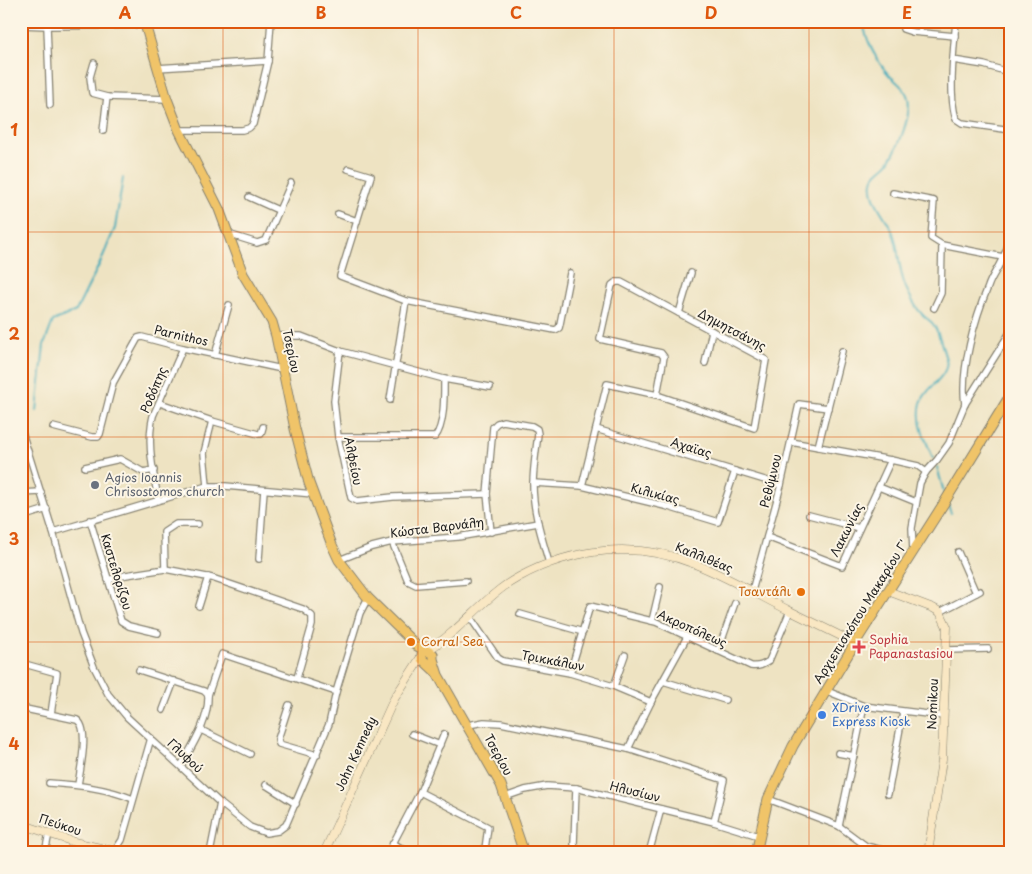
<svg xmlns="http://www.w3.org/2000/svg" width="1032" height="874" viewBox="0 0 1032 874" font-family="'Playpen Sans',sans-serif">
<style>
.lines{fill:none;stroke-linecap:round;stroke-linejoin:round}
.stream{stroke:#3baab9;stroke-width:2}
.street-casing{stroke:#85806f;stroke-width:8}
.secondary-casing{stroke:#85806f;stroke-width:9}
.primary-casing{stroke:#85806f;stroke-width:11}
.street{stroke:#fff;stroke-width:5.5}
.secondary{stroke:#f9e7c3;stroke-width:8}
.primary{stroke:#f0c469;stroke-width:9}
.grid{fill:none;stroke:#de560d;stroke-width:1;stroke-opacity:0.55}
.worship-dot{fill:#6b7280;stroke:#fcf5e5;stroke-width:2}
.food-dot{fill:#e8710a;stroke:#fcf5e5;stroke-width:2}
.health-dot{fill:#e0444e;stroke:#fcf5e5;stroke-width:2}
.shop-dot{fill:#3f7fe0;stroke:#fcf5e5;stroke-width:2}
.labels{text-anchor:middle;stroke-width:4;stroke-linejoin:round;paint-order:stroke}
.street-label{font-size:12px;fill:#1c1c1c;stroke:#fcf5e5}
.worship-label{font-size:12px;fill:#5b616d;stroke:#fcf5e5;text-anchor:start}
.food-label{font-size:12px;fill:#c56008;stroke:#fcf5e5;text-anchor:end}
.health-label{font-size:12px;fill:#be3a42;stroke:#fcf5e5;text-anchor:start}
.shop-label{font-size:12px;fill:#366cbe;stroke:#fcf5e5;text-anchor:start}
.neatline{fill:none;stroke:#de560d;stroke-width:2}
.grid-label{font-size:16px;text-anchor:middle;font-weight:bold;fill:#de560d}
</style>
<rect width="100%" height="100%" fill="#fcf5e5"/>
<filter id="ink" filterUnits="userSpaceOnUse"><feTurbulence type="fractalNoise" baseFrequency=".02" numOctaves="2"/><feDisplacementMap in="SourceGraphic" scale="10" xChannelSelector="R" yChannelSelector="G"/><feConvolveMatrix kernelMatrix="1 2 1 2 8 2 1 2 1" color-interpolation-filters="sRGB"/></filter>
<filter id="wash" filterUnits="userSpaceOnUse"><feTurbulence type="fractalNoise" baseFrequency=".0096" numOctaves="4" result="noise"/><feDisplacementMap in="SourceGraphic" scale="20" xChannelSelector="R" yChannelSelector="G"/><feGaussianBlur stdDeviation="1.12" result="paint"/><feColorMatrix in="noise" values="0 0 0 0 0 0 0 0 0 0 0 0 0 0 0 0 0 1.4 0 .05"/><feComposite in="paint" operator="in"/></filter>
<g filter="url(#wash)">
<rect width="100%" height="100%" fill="#eee3c2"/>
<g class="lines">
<!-- stream -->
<g class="stream">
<path d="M863 21C865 39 877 62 889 75 895 81 904 87 907 95 914 111 898 148 889 162 884 169 873 173 872 182 869 200 887 217 893 233 900 251 898 270 906 288 910 296 915 308 922 314 925 318 930 320 933 324 940 333 942 348 946 359 951 376 925 387 921 403 916 422 926 441 933 458"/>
<polyline points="37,411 44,345 53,321 76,311 100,263 115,228 123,178"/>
<polyline points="937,467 945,496"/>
<polyline points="947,503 951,513"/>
</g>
</g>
</g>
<g filter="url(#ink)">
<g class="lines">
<defs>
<g id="street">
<polyline points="902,21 903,29 912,32 955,36"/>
<path d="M956 21C954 47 948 95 956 119L962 123 1011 130"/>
<polyline points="21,25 47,26 145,25"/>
<polyline points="47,26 50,105"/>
<polyline points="953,60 984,65 1005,71"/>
<polyline points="94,63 90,77 92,93 107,97 167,99"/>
<polyline points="157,68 268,61"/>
<polyline points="179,130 242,130 249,128 253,124 268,61 271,21"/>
<polyline points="103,131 107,97"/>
<polyline points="348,169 371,176 340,276 406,301 555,330 559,328 560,324 570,273"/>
<polyline points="893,193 934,201 931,238 942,245 1003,257"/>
<polyline points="249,197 278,210"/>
<polyline points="338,214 357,221"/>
<polyline points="228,234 257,243 266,240 291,183"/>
<polyline points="934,308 941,293 942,245"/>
<polyline points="679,313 691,273"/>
<polyline points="276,336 301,336 340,351 444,379 490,387"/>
<polyline points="340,351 334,401 338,437 351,498 357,501 393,497 487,494"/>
<polyline points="215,355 229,305"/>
<polyline points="705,363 712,331"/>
<polyline points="390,400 406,301"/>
<polyline points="160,403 212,421 258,434 261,434 263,427"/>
<path d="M965 404C960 370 975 318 988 287 991 277 998 269 1002 259 1006 253 1008 245 1011 238"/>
<polyline points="53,427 92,437 98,437 100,434 113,383 138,338 142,337 183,348 282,369"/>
<polyline points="21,429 53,532 81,633 94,667 108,694 127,717 220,803 250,827 266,833 278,831 286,825 329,724 336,692 360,613 368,598"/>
<polyline points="596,429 781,485"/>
<path d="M338 437H435C445 425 444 395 444 379"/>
<polyline points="791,442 891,460 918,466 926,472"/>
<polyline points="818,447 842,351"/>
<polyline points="85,467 120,459 143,472 154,470"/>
<polyline points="533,483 582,486 665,506 718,522 735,471"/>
<polyline points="207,486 204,453 212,421"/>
<polyline points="582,486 607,384 657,395 754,428 766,360 621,282 616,282 612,285 600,339 661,353 664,357 657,395"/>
<polyline points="879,487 916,502"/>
<polyline points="21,493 41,492"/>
<path d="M158 500C154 473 146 444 153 416L183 348"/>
<polyline points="809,515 859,528"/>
<polyline points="21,517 47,509"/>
<polyline points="90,520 121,621 129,626 158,633"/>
<polyline points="53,532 207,486 225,486 313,494"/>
<path d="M491 532 487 494 493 427 497 423 503 421 532 426 537 429 538 434C536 451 533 469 533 485 533 512 542 538 549 563"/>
<polyline points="767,537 842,566 891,460"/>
<polyline points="392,542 408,581 416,585 466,581"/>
<polyline points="913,552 912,528 920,483 926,472 937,460 949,443 965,404 1011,331"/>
<polyline points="958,552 976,593"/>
<polyline points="259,559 264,490"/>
<polyline points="339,560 372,547 392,542 458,537 538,523"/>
<polyline points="165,569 164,532 176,524 198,524"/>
<polyline points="108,580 126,575 165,569 212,578 303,609 312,616 312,625 297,678"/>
<polyline points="752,591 781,485 799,404 828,408"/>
<polyline points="199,606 208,577"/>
<polyline points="940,612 980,591"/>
<polyline points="520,614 583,632"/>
<polyline points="470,617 498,658 503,661 570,673 613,686 651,702"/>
<polyline points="652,621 660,587"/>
<polyline points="946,650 988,649"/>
<polyline points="718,651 735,603"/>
<polyline points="21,663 57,673 51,714"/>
<polyline points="139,670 204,691 208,695"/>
<path d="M570 673 590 606 656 622 751 666C759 667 763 665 769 661L790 611"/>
<polyline points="663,681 725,700"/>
<polyline points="614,686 625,655"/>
<polyline points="827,691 864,706 943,716"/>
<polyline points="289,705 278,739 279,744 317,755"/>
<path d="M21 708 77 720C90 728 80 770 78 785"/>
<polyline points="163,710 174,681"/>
<polyline points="468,725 484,722 501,723 628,749 724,780 714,822"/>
<polyline points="201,730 250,754"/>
<polyline points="412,734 440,745"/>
<polyline points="628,749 651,702 687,637"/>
<polyline points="838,753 854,756"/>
<path d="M181 766C193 744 209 721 208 695L222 654 336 692"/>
<path d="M49 783C78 785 106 788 133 799"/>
<polyline points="266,785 296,804"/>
<polyline points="576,788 574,844 577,853"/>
<polyline points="420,792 488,827 485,849"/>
<polyline points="888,794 903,712"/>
<polyline points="505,797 525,790 547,786 576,788 714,822 759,836"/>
<polyline points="768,799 839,826 866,846 894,853"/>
<polyline points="839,826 864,706"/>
<polyline points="393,843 409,853"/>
<polyline points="757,848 769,853"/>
<polyline points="650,850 658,853"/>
<polyline points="114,852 122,840 151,738"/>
<polyline points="45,853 49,833"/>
<polyline points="210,853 220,803"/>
<polyline points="388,853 420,792 444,734"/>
<polyline points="649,853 661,809"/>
</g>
<g id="secondary">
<polyline points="888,591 933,608 940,612 947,627 942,760 928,853"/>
<path d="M428 650C462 630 485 595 519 577 574 547 637 541 695 564 728 577 758 595 790 611 812 622 833 632 855 643"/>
<polyline points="21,824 74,842 122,853"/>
<polyline points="324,853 394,699 421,657"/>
</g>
<g id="primary">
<polyline points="144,21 167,99 179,130 219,209 243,274 272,322 276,336 295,429 309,483 332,545 339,560 368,598 417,646 433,654 433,659 438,675 501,785 524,853"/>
<polyline points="425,651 422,654 422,659 437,673"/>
<polyline points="756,853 768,799 793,746 855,643 944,503 1011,394"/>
</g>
</defs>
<!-- street casing -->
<use href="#street" class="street-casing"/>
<!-- secondary casing -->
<use href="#secondary" class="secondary-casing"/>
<!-- primary casing -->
<use href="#primary" class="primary-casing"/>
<!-- street -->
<use href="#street" class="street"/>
<!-- secondary -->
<use href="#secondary" class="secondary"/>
<!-- primary -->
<use href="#primary" class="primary"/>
</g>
</g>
<!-- grid -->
<path class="grid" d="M223 21V853M418 21V853M614 21V853M809 21V853M21 232H1011M21 437H1011M21 642H1011"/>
<!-- markers -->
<circle class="worship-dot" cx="95" cy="485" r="5"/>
<g class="food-dot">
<circle cx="801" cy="592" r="5"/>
<circle cx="411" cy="642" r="5"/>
</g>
<path class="health-dot" d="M856.5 639.5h5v5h5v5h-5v5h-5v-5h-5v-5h5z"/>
<circle class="shop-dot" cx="822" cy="715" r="5"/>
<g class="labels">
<!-- street labels -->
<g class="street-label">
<text transform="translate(732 330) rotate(28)" y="4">Δημητσάνης</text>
<text transform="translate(181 336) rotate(13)" y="4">Parnithos</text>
<text transform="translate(291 351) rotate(78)" y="4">Τσερίου</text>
<text transform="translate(154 390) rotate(-67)" y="4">Ροδόπης</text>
<text transform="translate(691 448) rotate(17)" y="4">Αχαϊας</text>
<text transform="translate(353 461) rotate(79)" y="4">Αλφείου</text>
<text transform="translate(771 481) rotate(-76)" y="4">Ρεθύμνου</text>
<text transform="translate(655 494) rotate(15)" y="4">Κιλικίας</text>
<text transform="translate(437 528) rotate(-7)" y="4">Κώστα Βαρνάλη</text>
<text transform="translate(847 530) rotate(-63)" y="4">Λακωνίας</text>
<text transform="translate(704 558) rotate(22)" y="4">Καλλιθέας</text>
<text transform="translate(116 572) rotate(73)" y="4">Καστελορίζου</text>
<text transform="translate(861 612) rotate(-58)" y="4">Αρχιεπισκόπου Μακαρίου Γ'</text>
<text transform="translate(692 629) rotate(24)" y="4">Ακροπόλεως</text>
<text transform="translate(553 661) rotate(11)" y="4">Τρικκάλων</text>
<text transform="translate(933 704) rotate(-88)" y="4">Nomikou</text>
<text transform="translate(356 754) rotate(-65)" y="4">John Kennedy</text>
<text transform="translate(498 755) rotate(61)" y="4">Τσερίου</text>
<text transform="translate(185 756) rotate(43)" y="4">Γλυφού</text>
<text transform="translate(635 792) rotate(14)" y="4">Ηλυσίων</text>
<text transform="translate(60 825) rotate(18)" y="4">Πεύκου</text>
</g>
<!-- worship labels -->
<g class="worship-label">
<text x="105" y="482">Agios Ioannis<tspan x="105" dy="14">Chrisostomos church</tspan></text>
</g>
<!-- food labels -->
<g class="food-label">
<text x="791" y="596">Τσαντάλι</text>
<text x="421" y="646" text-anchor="start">Corral Sea</text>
</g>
<!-- health labels -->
<g class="health-label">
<text x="869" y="644">Sophia<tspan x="869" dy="14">Papanastasiou</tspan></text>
</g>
<!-- shop labels -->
<g class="shop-label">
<text x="832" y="712">XDrive<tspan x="832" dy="14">Express Kiosk</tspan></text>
</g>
</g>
<!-- margin -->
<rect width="1032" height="874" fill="none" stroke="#fcf5e5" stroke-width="55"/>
<rect x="28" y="28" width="976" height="818" class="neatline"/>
<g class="grid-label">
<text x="125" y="19">A</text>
<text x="321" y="19">B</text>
<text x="516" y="19">C</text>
<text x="711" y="19">D</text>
<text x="907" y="19">E</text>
<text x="14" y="136">1</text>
<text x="14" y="340">2</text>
<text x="14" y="545">3</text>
<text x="14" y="750">4</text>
</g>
</svg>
